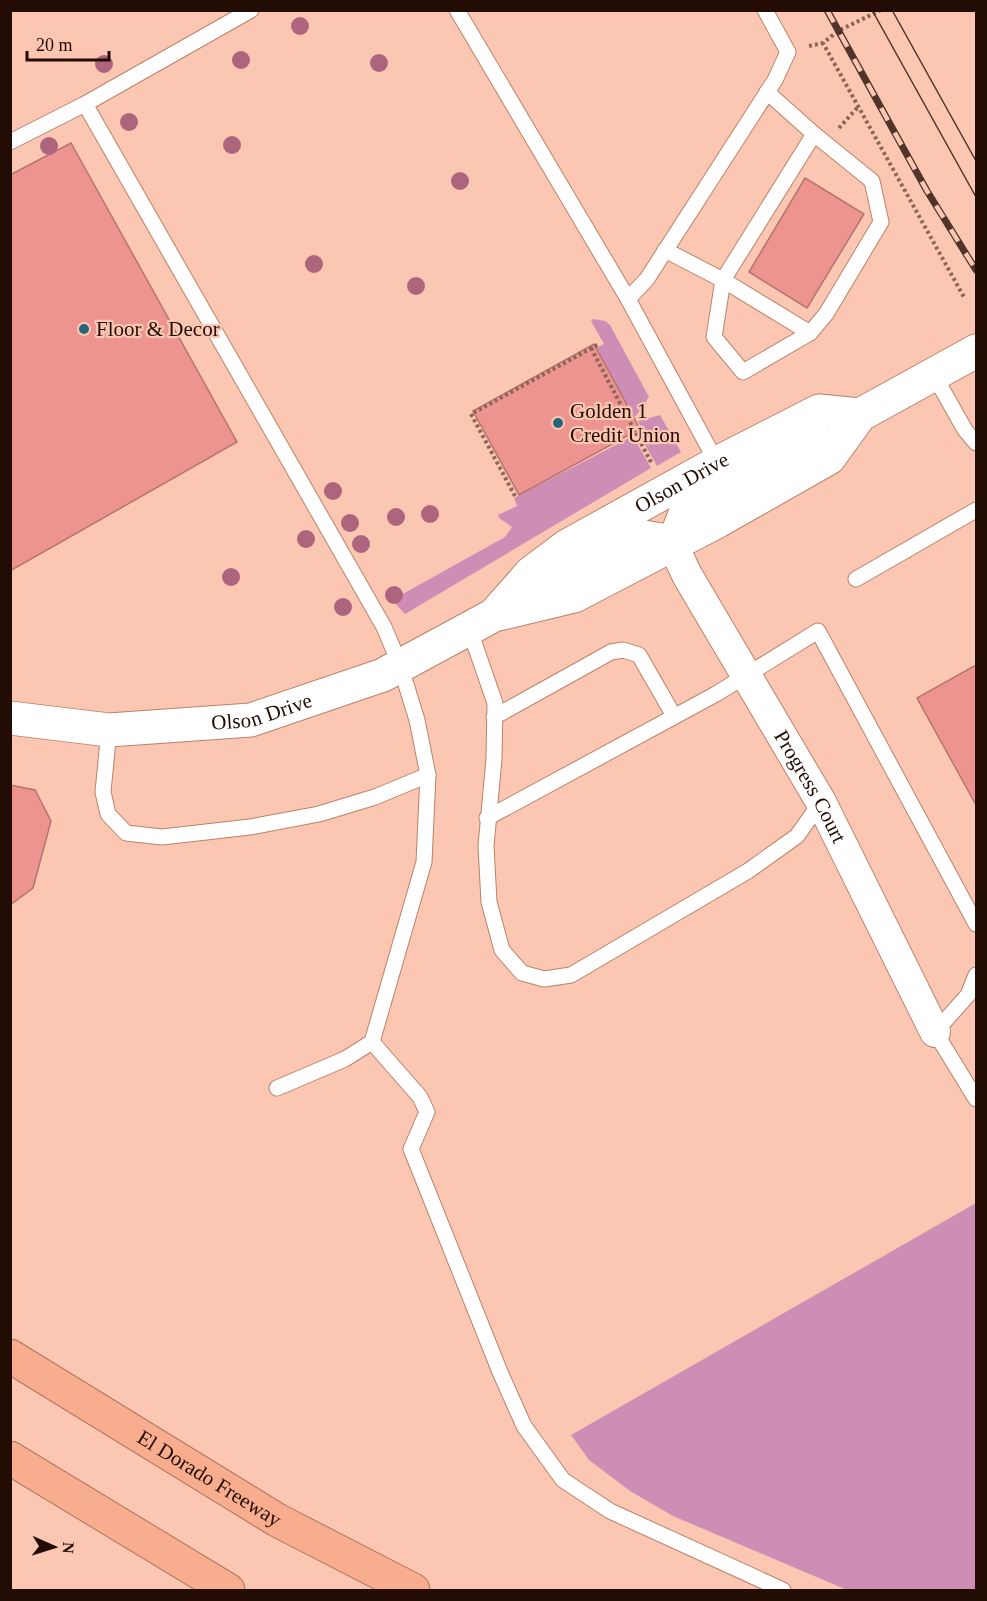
<svg xmlns="http://www.w3.org/2000/svg" width="987" height="1601" viewBox="0 0 987 1601" font-family="'Times New Roman',serif">
<style>
.green{fill:#ce8db4}
.building{fill:#ed9490;stroke:#b57470;stroke-width:1.5}
.lines{fill:none;stroke-linecap:round;stroke-linejoin:round}
.service-casing{stroke:#bd8067;stroke-width:17}
.minor-casing{stroke:#bd8067;stroke-width:32}
.tertiary-casing{stroke:#bd8067;stroke-width:35}
.motorway-casing{stroke:#ad755e;stroke-width:35}
.path{stroke:#8b6658;stroke-width:4;stroke-dasharray:3 3;stroke-linecap:butt}
.service{stroke:#fff;stroke-width:15}
.minor{stroke:#fff;stroke-width:30}
.tertiary{stroke:#fff;stroke-width:33}
.motorway{stroke:#f8ad8e;stroke-width:33}
.tram{stroke:#503329;stroke-width:1.5}
.rail-casing{stroke:#503329;stroke-width:7}
.rail{stroke:#fcc7b2;stroke-width:4.5;stroke-dasharray:14;stroke-linecap:butt}
.tree{fill:#ad647d}
.poi-dot{fill:#25657a;stroke:#fcc7b2;stroke-width:2}
.labels{text-anchor:middle;stroke-width:4.5;stroke-linejoin:round;paint-order:stroke}
.poi-label{font-size:21px;fill:#220c04;stroke:#fcc7b2;text-anchor:start}
.street-label{font-size:21px;fill:#220c04;stroke:#fcc7b2}
</style>
<rect width="100%" height="100%" fill="#fcc7b2"/>
<!-- green -->
<g class="green">
<polygon points="593,319 605,321 610,325 649,397 635,417 628,404 625,403 596,351 598,347 604,344 591,321"/>
<polygon points="660,415 681,452 657,466 643,441 644,434 638,421"/>
<polygon points="633,436 651,468 405,614 392,600 505,537 512,527 499,518 498,515 517,506 514,498"/>
<polygon points="976,1203 976,1590 847,1590 673,1516 630,1491 589,1460 571,1435"/>
</g>
<!-- building -->
<g class="building">
<polygon points="71,143 237,442 10,571 10,175"/>
<polygon points="805,178 864,214 807,308 749,272"/>
<polygon points="594,344 640,429 519,495 473,411"/>
<polygon points="976,665 976,805 917,698"/>
<polygon points="10,785 35,790 51,821 33,888 10,905"/>
</g>
<g class="lines">
<defs>
<g id="service">
<polyline points="457,10 628,299 717,463"/>
<polyline points="767,92 814,134 723,280 714,337 743,372 810,333"/>
<polyline points="85,104 384,627 400,665 417,720 428,775 424,862 372,1042 345,1059 277,1088"/>
<polyline points="10,142 85,104 251,10"/>
<polyline points="665,250 723,280 810,333 826,314 881,222 872,181 814,134"/>
<polyline points="628,299 647,279 775,80 788,52 765,10"/>
<polyline points="934,375 965,430 976,443"/>
<polyline points="856,579 976,510"/>
<polyline points="469,628 495,703 494,759 486,846 489,902 502,950 522,973 544,979 571,975 748,871 797,836 821,802"/>
<polyline points="494,717 611,652 623,650 639,655 674,716"/>
<polyline points="109,730 103,792 108,814 126,833 162,837 250,827 319,814 375,797 428,775"/>
<polyline points="487,818 716,694 818,631 976,924"/>
<polyline points="976,975 968,995 935,1032 976,1099"/>
<polyline points="372,1042 420,1097 427,1112 411,1149 500,1372 524,1426 563,1480 610,1511 783,1590"/>
</g>
<g id="minor">
<path id="s1" d="M673 545 687 575 821 802 935 1032"/>
</g>
<g id="tertiary">
<polyline points="673,545 685,514 698,503 804,446 815,420"/>
<polyline points="532,573 558,575 580,567 637,536 662,540 673,545"/>
<path id="s2" d="M494 615 531 573 567 546 717 463 819 411 860 415"/>
<path id="s3" d="M10 718 109 730 251 720 383 675 494 615 574 596 718 521 829 458 860 415 976 351"/>
</g>
<g id="motorway">
<path id="s4" d="M10 1356 277 1520 413 1590"/>
<polyline points="10,1458 228,1590"/>
</g>
</defs>
<!-- service casing -->
<use href="#service" class="service-casing"/>
<!-- minor casing -->
<use href="#minor" class="minor-casing"/>
<!-- tertiary casing -->
<use href="#tertiary" class="tertiary-casing"/>
<!-- motorway casing -->
<use href="#motorway" class="motorway-casing"/>
<!-- path -->
<g class="path">
<polyline points="881,10 838,31 823,43 965,299"/>
<polyline points="809,46 823,43"/>
<polyline points="839,128 858,107"/>
<polyline points="591,348 652,464"/>
<polyline points="515,496 471,414 599,344"/>
</g>
<!-- service -->
<use href="#service" class="service"/>
<!-- minor -->
<use href="#minor" class="minor"/>
<!-- tertiary -->
<use href="#tertiary" class="tertiary"/>
<!-- motorway -->
<use href="#motorway" class="motorway"/>
<!-- tram -->
<g class="tram">
<polyline points="872,10 976,197"/>
<polyline points="892,10 976,161"/>
</g>
<defs>
<polyline id="rail" points="827,10 927,191 976,270"/>
</defs>
<!-- rail casing -->
<use href="#rail" class="rail-casing"/>
<!-- rail -->
<use href="#rail" class="rail"/>
</g>
<!-- trees -->
<g class="tree">
<circle cx="300" cy="26" r="9"/>
<circle cx="241" cy="60" r="9"/>
<circle cx="379" cy="63" r="9"/>
<circle cx="104" cy="64" r="9"/>
<circle cx="129" cy="122" r="9"/>
<circle cx="232" cy="145" r="9"/>
<circle cx="49" cy="146" r="9"/>
<circle cx="460" cy="181" r="9"/>
<circle cx="314" cy="264" r="9"/>
<circle cx="416" cy="286" r="9"/>
<circle cx="333" cy="491" r="9"/>
<circle cx="430" cy="514" r="9"/>
<circle cx="396" cy="517" r="9"/>
<circle cx="350" cy="523" r="9"/>
<circle cx="306" cy="539" r="9"/>
<circle cx="361" cy="544" r="9"/>
<circle cx="231" cy="577" r="9"/>
<circle cx="394" cy="595" r="9"/>
<circle cx="343" cy="607" r="9"/>
</g>
<!-- markers -->
<g class="poi-dot">
<circle cx="84" cy="329" r="6"/>
<circle cx="558" cy="423" r="6"/>
</g>
<g class="labels">
<!-- poi labels -->
<g class="poi-label">
<text x="96" y="336">Floor &amp; Decor</text>
<text x="570" y="418">Golden 1<tspan x="570" dy="24">Credit Union</tspan></text>
</g>
<!-- street labels -->
<g class="street-label">
<text dy="7" stroke="none"><textPath href="#s2" startOffset="232">Olson Drive</textPath></text>
<text dy="7" stroke="none"><textPath href="#s3" startOffset="254">Olson Drive</textPath></text>
<text dy="7" stroke="none"><textPath href="#s1" startOffset="278">Progress Court</textPath></text>
<text dy="7" stroke="none"><textPath href="#s4" startOffset="234">El Dorado Freeway</textPath></text>
</g>
</g>
<!-- border -->
<rect width="987" height="1601" fill="none" stroke="#220c04" stroke-width="24"/>
<!-- north arrow -->
<g transform="translate(54 1547) rotate(93)" stroke="#fcc7b2" stroke-width="4.5" paint-order="stroke">
<path d="M0-4.5L10 22L0 15L-10 22Z" fill="#220c04"/>
<text y="-9" font-size="16" font-weight="bold" text-anchor="middle" fill="#220c04">N</text>
</g>
<!-- scale -->
<path d="M27 51v9h82v-9" fill="none" stroke="#220c04" stroke-width="3"/>
<text x="36" y="51" font-size="18" fill="#220c04" stroke="#fcc7b2" stroke-width="4.5" paint-order="stroke">20 m</text>
</svg>
